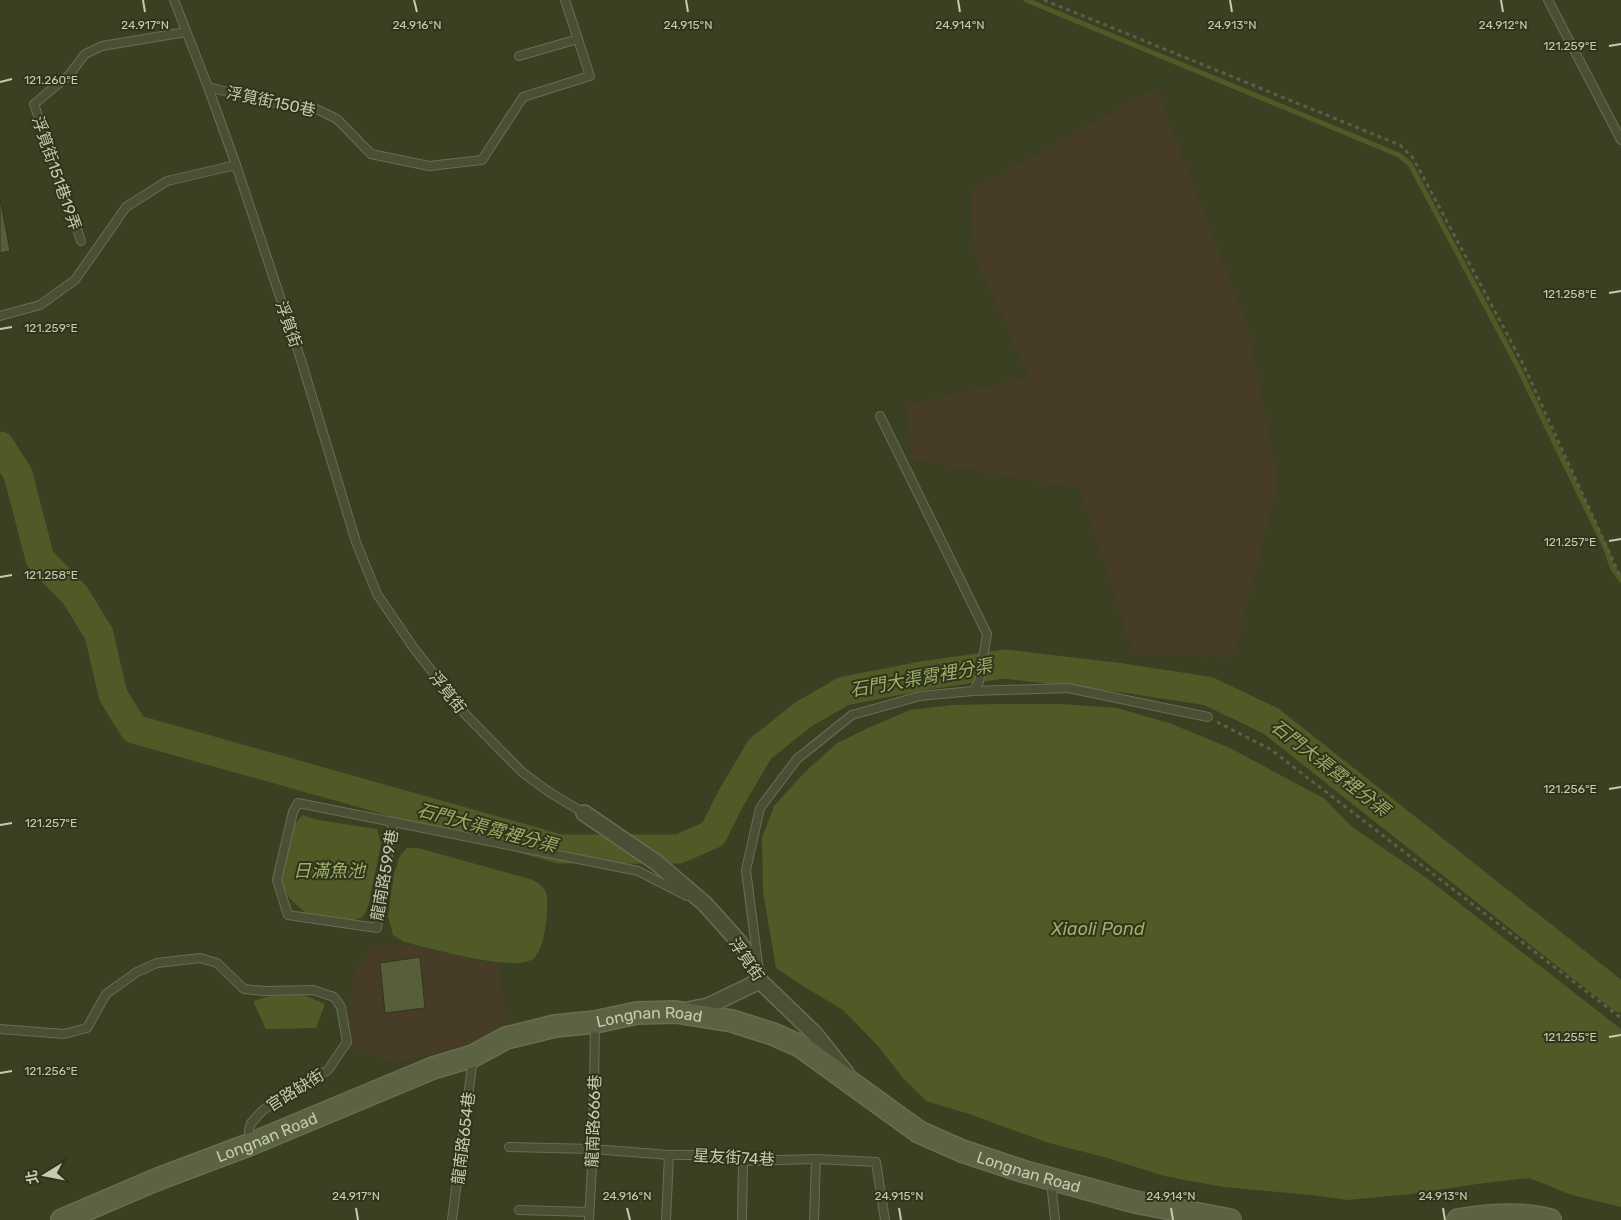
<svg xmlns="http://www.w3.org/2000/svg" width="1621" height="1220" viewBox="0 0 1621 1220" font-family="Rubik,'Noto Sans TC',sans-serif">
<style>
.green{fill:#473c28}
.water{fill:#4f5a27}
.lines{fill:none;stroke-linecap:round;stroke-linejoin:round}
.stream{stroke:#4f5a27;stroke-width:5}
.river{stroke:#4f5a27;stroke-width:29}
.building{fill:#575e3a;stroke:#31371d}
.service-casing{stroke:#686e54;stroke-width:10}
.minor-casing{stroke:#686e54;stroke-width:18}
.secondary-casing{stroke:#686e54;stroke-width:24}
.path{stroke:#625b45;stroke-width:3;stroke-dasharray:4 4;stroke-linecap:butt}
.service{stroke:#4a5036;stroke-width:8}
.minor{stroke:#4a5036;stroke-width:15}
.secondary{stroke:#5b6343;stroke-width:21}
.ticks{fill:none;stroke:#c5cbb2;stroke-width:2}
.labels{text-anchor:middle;stroke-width:4;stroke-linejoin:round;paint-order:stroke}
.street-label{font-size:16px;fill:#c5cbb2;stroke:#2f351b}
.water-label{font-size:18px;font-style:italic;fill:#a0ae67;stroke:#2f351b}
.ticks-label{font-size:12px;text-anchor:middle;fill:#c5cbb2;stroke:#2f351b;stroke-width:4;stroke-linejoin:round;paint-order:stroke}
</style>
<rect width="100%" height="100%" fill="#3a4021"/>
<!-- green -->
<g class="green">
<polygon points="1156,88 1248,328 1278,481 1233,657 1134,655 1080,489 911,459 908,404 1030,378 974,254 971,191"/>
<polygon points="379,944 409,945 498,965 507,1025 467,1047 392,1063 347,1044 353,977 369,950"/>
</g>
<!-- water -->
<g class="water">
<polygon points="999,704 1063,704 1117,708 1169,723 1230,748 1325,799 1351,826 1428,879 1621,1029 1621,1207 1572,1195 1529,1178 1477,1184 1411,1194 1348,1200 1311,1195 1223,1187 1164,1176 1104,1157 1049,1143 969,1114 926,1101 902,1077 879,1047 843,1010 803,986 776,968 763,892 762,838 774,806 805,772 837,743 868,728 910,710 952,705"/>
<polygon points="302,815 318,820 377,829 381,844 368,907 363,917 352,921 308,915 290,899 282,884 282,872 293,827"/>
<path d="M407 848H418L530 879C548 887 548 893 547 912 546 925 544 946 535 957 520 975 427 947 404 942L393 935 388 916 394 874 400 856Z"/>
<polygon points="284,992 299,993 325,1004 316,1028 266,1029 253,1001"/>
</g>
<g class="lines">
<!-- stream -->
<polyline class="stream" points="1026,0 1399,155 1410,164 1517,365 1606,549 1612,567 1621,580"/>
<!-- river -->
<polyline class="river" points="0,446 18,474 40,559 75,595 99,634 113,695 134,729 560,849 679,849 713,834 731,798 760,749 804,714 844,691 927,675 1005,664 1123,678 1208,691 1271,721 1621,998"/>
</g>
<!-- building -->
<g class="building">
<polygon points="0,198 10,251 0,253"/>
<polygon points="420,957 425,1008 385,1013 380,963"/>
</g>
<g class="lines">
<defs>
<g id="service">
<polyline points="174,0 208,87 236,165 301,360 356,542 377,594 413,647 465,714 522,772 549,792 584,813"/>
<polyline points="1548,0 1621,140"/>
<polyline points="519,56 578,39"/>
<polyline points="208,87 267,102 310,106 337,119 371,154 429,166 482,160 523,97 590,76 565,0"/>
<polyline points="81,241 34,104 69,75 85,54 102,46 186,32"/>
<polyline points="0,316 40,305 75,280 126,207 167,181 236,165"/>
<polyline points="880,416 987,634 979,682 973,691"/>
<polyline points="393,822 377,928 288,915 277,880 293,812 298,803 638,871 687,896"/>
<polyline points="758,964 746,870 760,808 797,759 852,715 920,696 973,691 1068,688 1208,717"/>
<polyline points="0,1029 64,1034 87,1028 106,994 137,972 157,963 200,958 217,963 244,989 264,991 313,990 334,997 341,1007 347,1042 328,1070 263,1110 251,1123 249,1130 251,1143"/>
<polyline points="509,1147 593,1149 669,1155 704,1155 743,1161 816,1159 876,1162 885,1220"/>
<polyline points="1051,1182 1055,1220"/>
<polyline points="519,1210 589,1212"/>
<polyline points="452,1220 473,1058"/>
<polyline points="589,1220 593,1149 595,1024"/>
<polyline points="666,1220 669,1155"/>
<polyline points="742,1220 743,1161"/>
<polyline points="814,1220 816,1159"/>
</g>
<g id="minor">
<polyline points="584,813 657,863 705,904 739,942 752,961 760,981 815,1034 846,1073"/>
<polyline points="688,1010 708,1006 760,981"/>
</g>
<g id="secondary">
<path id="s1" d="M62 1220 158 1179 251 1144 433 1068 473 1056 506 1038 555 1026 595 1022 637 1013 676 1012 732 1021 773 1034 800 1046 919 1132 962 1151 1022 1171 1135 1202 1230 1220"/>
<path d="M1458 1220C1488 1215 1521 1212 1550 1220"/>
</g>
</defs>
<!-- service casing -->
<use href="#service" class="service-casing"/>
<!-- minor casing -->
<use href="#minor" class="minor-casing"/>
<!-- secondary casing -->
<use href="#secondary" class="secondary-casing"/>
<!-- path -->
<g class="path">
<polyline points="1044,0 1400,145 1413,158 1522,362 1621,578"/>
<polyline points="1217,722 1270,749 1621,1018"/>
</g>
<!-- service -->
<use href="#service" class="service"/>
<!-- minor -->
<use href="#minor" class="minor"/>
<!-- secondary -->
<use href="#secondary" class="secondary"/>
</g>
<!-- ticks -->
<path class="ticks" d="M143 0 145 12M414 0 417 12M686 0 688 12M958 0 960 12M1230 0 1232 12M1501 0 1503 12M1609 46 1621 44M0 82 12 79M1609 293 1621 291M0 329 12 327M1609 541 1621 539M0 577 12 575M1609 789 1621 787M0 825 12 823M1609 1037 1621 1035M0 1073 12 1071M356 1208 358 1220M627 1208 630 1220M899 1208 901 1220M1171 1208 1173 1220M1443 1208 1445 1220"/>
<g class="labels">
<!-- street labels -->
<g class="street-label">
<text transform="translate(271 101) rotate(12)" y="6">浮筧街150巷</text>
<text transform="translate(57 173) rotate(71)" y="6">浮筧街151巷19弄</text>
<text transform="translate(289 324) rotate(71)" y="6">浮筧街</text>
<text transform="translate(448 692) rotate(52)" y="6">浮筧街</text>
<text transform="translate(384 875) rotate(-80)" y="6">龍南路599巷</text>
<text transform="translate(747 959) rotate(56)" y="6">浮筧街</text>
<text dy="6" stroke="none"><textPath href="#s1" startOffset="626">Longnan Road</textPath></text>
<text transform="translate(295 1090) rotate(-32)" y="6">官路缺街</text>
<text transform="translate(593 1121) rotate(-88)" y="6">龍南路666巷</text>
<text dy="6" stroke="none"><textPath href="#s1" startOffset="221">Longnan Road</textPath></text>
<text transform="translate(463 1138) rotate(-83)" y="6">龍南路654巷</text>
<text transform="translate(734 1157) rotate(3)" y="6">星友街74巷</text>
<text dy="6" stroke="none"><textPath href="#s1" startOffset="1046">Longnan Road</textPath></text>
</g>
<!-- water labels -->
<g class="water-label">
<text transform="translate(921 678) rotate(-10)" y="6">石門大渠霄裡分渠</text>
<text transform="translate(1330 768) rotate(38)" y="6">石門大渠霄裡分渠</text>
<text transform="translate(487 828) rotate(15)" y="6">石門大渠霄裡分渠</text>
<text x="329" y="877">日滿魚池</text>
<text x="1098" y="935">Xiaoli Pond</text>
</g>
</g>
<g class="ticks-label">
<text x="145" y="29">24.917°N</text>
<text x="417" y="29">24.916°N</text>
<text x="688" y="29">24.915°N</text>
<text x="960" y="29">24.914°N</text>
<text x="1232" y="29">24.913°N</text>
<text x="1503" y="29">24.912°N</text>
<text x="1570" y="50">121.259°E</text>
<text x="51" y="84">121.260°E</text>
<text x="1570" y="298">121.258°E</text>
<text x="51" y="332">121.259°E</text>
<text x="1570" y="546">121.257°E</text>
<text x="51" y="579">121.258°E</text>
<text x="1570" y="793">121.256°E</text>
<text x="51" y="827">121.257°E</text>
<text x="1570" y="1041">121.255°E</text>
<text x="51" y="1075">121.256°E</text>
<text x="356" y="1200">24.917°N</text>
<text x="627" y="1200">24.916°N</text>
<text x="899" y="1200">24.915°N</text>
<text x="1171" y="1200">24.914°N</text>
<text x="1443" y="1200">24.913°N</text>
</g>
<!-- north arrow -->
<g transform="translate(45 1175) rotate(260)" stroke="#2f351b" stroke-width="4" paint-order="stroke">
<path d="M0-4L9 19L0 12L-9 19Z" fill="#c5cbb2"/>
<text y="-8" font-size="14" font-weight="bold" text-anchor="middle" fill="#c5cbb2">北</text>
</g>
</svg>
